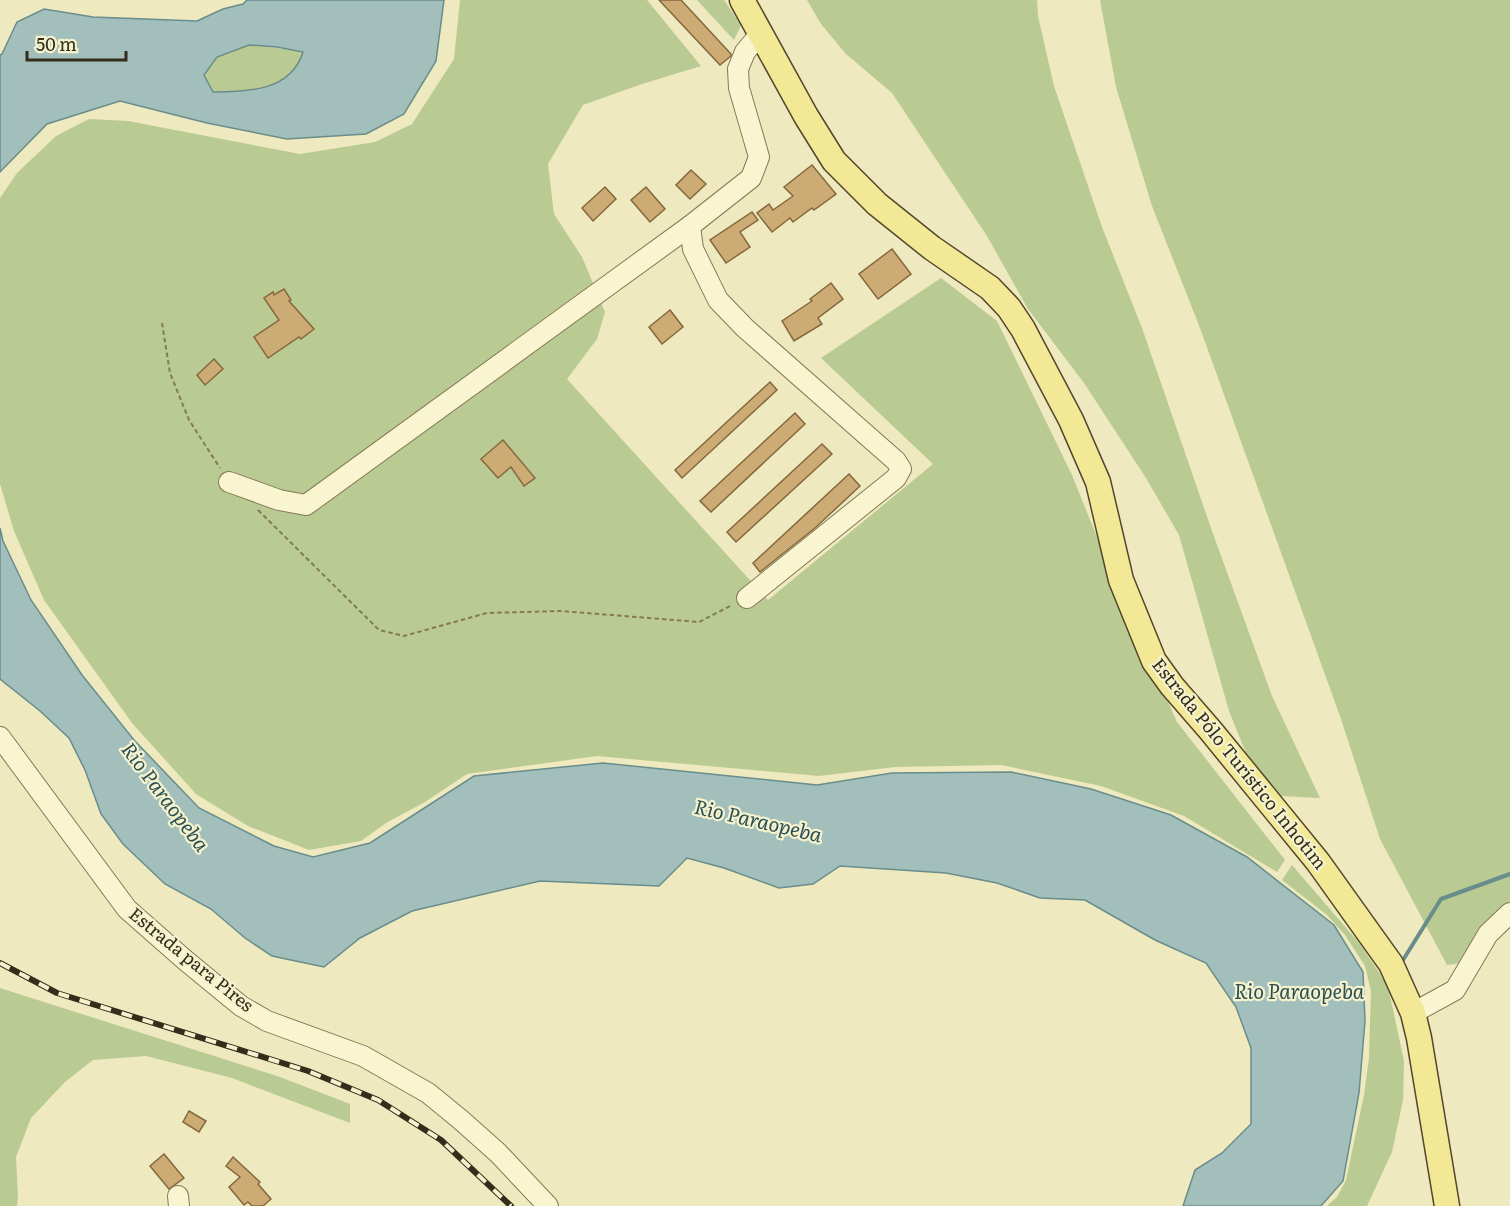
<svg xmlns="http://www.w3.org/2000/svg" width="1510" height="1206" viewBox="0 0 1510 1206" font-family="Literata,serif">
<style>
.green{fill:#b9cb93}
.water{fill:#a2bfbc;stroke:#698d8b;stroke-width:1.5;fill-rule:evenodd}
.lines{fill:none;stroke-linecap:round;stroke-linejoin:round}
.stream{stroke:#698d8b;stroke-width:4}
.building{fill:#ccab74;stroke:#85683d;stroke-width:1.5}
.minor-casing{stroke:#867957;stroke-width:22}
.major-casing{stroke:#53462c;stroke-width:27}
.path{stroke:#867957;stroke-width:2;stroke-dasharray:4.5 3;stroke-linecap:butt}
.minor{stroke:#f9f5d1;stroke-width:20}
.major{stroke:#f2e895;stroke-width:24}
.rail-casing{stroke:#352d1c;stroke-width:6}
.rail{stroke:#f5f2ce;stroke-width:4;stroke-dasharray:11;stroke-linecap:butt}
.labels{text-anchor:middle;stroke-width:4.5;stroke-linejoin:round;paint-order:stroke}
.street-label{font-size:18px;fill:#352d1c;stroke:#f5f2ce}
.water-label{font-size:20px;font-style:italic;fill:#2b4f55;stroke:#f5f2ce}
</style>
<rect width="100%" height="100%" fill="#eee9be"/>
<!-- green -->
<g class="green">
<polygon points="460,0 647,0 701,66 639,85 583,105 548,164 554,214 582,257 605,312 597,339 567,379 768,600 933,464 821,358 941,278 997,321 1072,475 1117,587 1177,722 1285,860 1277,872 1184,816 1101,786 1001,765 895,767 819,776 597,756 467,774 425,802 386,823 361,841 309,850 248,826 196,794 132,723 44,600 14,531 0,484 0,198 17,173 56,136 89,119 128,121 300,154 375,142 412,124 454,59"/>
<polygon points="697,0 724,0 741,25 734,40"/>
<polygon points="807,0 1037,0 1038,16 1054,86 1102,227 1142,328 1212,531 1272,696 1320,798 1281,796 1246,753 1229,711 1179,535 1146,478 1084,383 1028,309 987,236 892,93 846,54 821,24"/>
<polygon points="1100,0 1510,0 1510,901 1482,926 1464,963 1447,965 1380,839 1341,719 1200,328 1152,206 1116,87"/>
<path d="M249 45 303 51C291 92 249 92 213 92L204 75 217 57Z"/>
<polygon points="1292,865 1360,944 1388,986 1404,1061 1403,1100 1392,1152 1367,1206 1327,1206 1337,1197 1346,1180 1364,1095 1369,1058 1371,991 1365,966 1345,935 1327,915 1282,880"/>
<polygon points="0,988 280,1077 350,1104 350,1123 232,1078 146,1056 93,1060 65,1082 31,1118 16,1157 18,1196 17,1206 0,1206"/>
</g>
<!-- water -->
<g class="water">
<path d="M247 0H444L436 61 404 114 366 134 287 139 207 123 120 101 47 124 0 172V55L2 54 17 22 44 9 93 17 197 21 223 9 243 4ZM249 45 277 47 303 52C291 91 248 92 213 92L204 75 217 57Z"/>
<polygon points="0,528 3,541 31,600 82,675 134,740 199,808 274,846 313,857 370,843 474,776 603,763 817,785 892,773 1011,772 1091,789 1171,815 1247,857 1334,925 1363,972 1365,1021 1359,1093 1343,1181 1321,1206 1183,1206 1195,1170 1222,1153 1251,1124 1251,1048 1236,1007 1206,963 1155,940 1085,900 1040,898 997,883 946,873 840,866 813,884 779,888 724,868 687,858 659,886 540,881 412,911 360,938 324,967 272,956 245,938 211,909 165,884 123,844 101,814 85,770 69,738 40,711 0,679"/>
</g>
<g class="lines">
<!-- stream -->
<polyline class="stream" points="1403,960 1441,899 1510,874"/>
</g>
<!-- building -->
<g class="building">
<polygon points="659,0 681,0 731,54 731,56 720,65"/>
<polygon points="812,165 836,194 814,210 812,208 793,222 790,218 772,232 757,213 769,204 773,210 793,196 784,187"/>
<polygon points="691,170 706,184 690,199 676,185"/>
<polygon points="605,187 616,199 593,221 582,208"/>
<polygon points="646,187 665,209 650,222 631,200"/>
<polygon points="752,212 758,220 740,232 750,247 726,263 710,240"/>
<polygon points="892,249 911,274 878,299 859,274"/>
<polygon points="831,283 843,299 818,318 822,324 794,341 782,321 812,301 810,299"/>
<polygon points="284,289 291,300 289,301 314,329 301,339 299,337 268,358 254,337 279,320 264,298 273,292 274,295"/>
<polygon points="670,310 683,327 662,344 649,327"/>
<polygon points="214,359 223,369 205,385 197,375"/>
<polygon points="770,382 777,390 682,478 675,470"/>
<polygon points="795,413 805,424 711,512 700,501"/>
<polygon points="503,440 535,478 524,486 511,467 498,478 481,459"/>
<polygon points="822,444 832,454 736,542 727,532"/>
<polygon points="849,474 860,486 815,528 760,572 753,563"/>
<polygon points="189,1111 206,1121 199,1132 183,1122"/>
<polygon points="164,1154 184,1178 169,1189 150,1166"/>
<polygon points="233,1157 260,1182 258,1184 271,1199 263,1206 252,1206 248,1202 244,1205 229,1187 240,1177 226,1166"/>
</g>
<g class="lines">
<defs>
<g id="minor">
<polyline points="690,226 693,249 718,300 745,328 896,461 901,469 896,478 747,598"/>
<polyline points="229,482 279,500 306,505 690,226 751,178 759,157 739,88 738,69 745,52 760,34"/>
<polyline points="0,737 127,909 185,960 241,1006 267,1021 363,1056 428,1093 461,1120 498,1153 548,1206"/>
<polyline points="1413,1013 1455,990 1488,934 1510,913"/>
<polyline points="178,1196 179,1206"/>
</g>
<polyline id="major" points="742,0 806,116 834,161 877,204 932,248 990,288 1009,308 1023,329 1071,420 1098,482 1121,580 1154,661 1172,686 1211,731 1318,862 1391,964 1413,1013 1419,1038 1447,1206"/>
</defs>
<!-- minor casing -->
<use href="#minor" class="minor-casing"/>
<!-- major casing -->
<use href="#major" class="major-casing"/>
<!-- path -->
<g class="path">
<polyline points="162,323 170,373 189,420 220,468"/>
<polyline points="258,510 379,630 404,636 487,613 561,611 699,622 732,605"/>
</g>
<!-- minor -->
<use href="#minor" class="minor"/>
<!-- major -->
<use href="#major" class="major"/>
<defs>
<polyline id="rail" points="0,963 57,993 308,1071 378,1100 441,1140 511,1206"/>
</defs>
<!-- rail casing -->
<use href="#rail" class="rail-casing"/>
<!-- rail -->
<use href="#rail" class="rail"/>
</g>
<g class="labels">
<!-- street labels -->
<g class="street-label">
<text transform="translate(1239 764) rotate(51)" y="6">Estrada Pólo Turístico Inhotim</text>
<text transform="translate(191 960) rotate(39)" y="6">Estrada para Pires</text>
</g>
<!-- water labels -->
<g class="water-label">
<text transform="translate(165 797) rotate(53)" y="7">Rio Paraopeba</text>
<text transform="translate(758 821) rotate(13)" y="7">Rio Paraopeba</text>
<text x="1299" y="999">Rio Paraopeba</text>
</g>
</g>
<!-- scale -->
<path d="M27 51v9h99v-9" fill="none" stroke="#352d1c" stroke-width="3"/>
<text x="36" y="51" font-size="18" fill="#352d1c" stroke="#f5f2ce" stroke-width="4.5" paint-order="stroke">50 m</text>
</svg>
